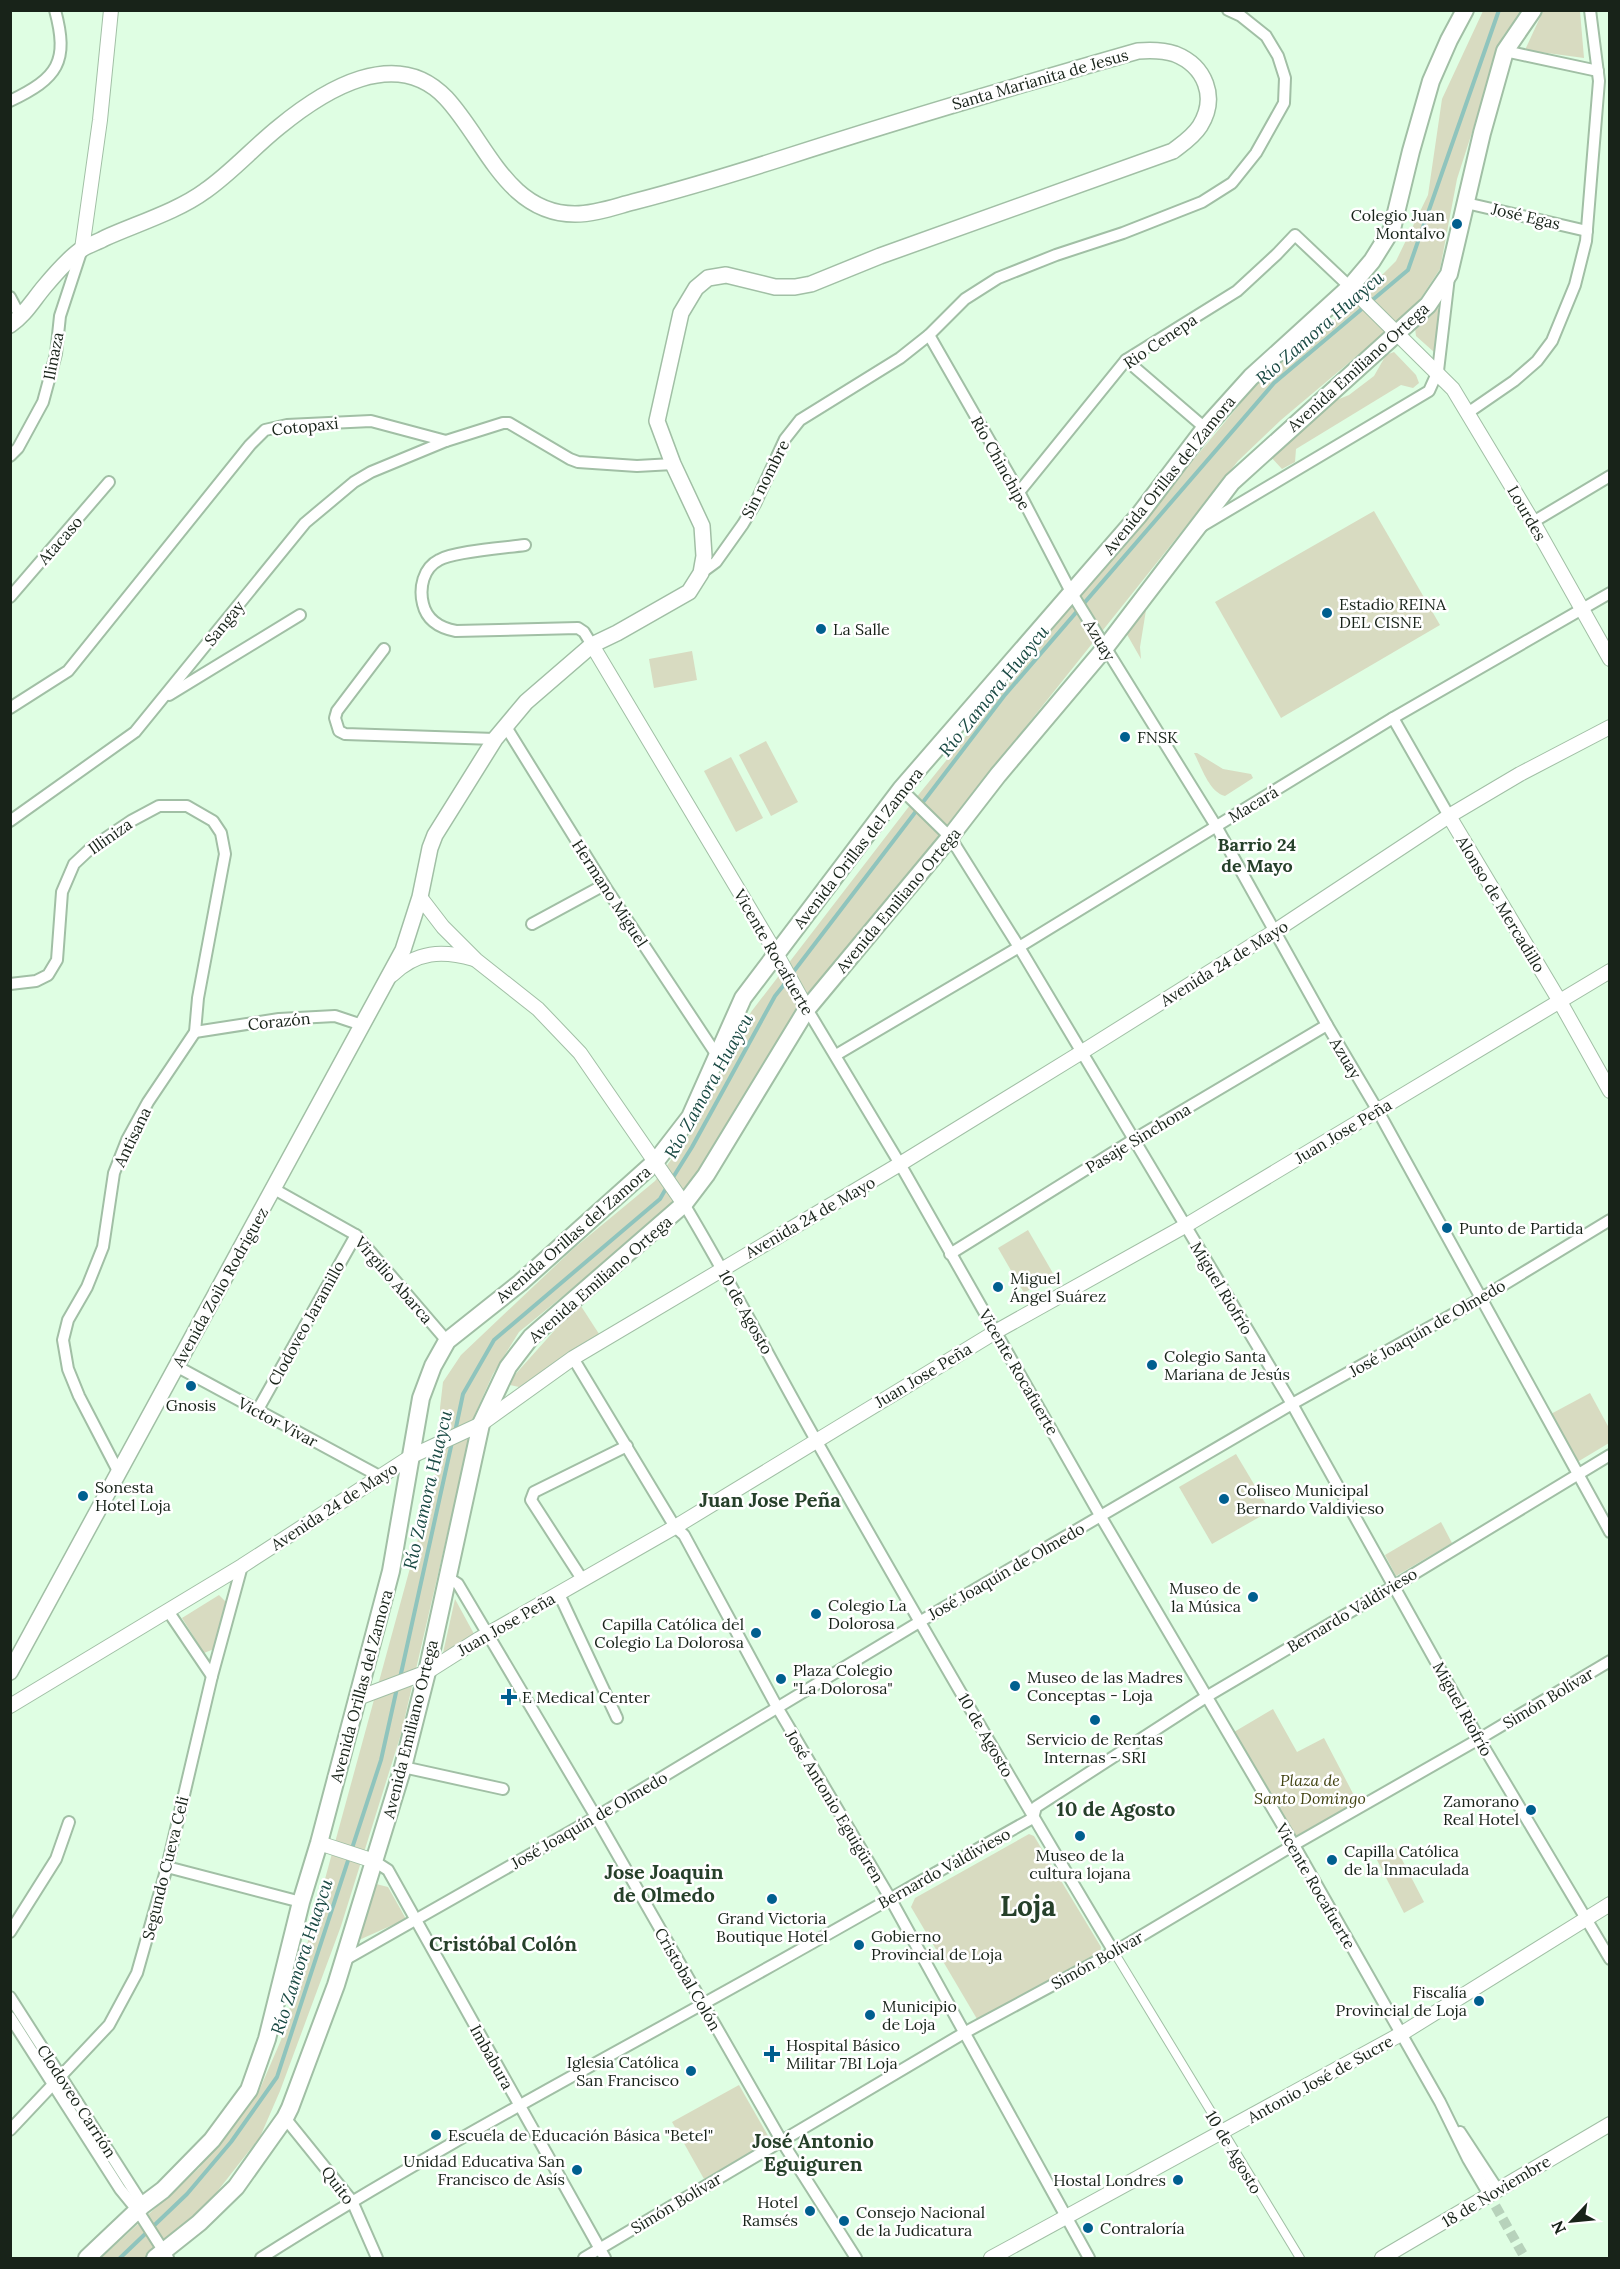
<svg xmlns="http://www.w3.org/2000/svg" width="1620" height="2269" viewBox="0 0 1620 2269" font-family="Lora,serif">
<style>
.green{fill:#d8dbc1}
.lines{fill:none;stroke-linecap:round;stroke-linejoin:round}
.stream{stroke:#8fc4bd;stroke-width:4}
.minor-tunnel{stroke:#b7d2bb;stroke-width:10;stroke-dasharray:10 5;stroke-linecap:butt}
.pedestrian-casing{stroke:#a1bfa5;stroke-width:10}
.minor-casing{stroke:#a1bfa5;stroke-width:14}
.tertiary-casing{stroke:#a1bfa5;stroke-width:16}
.secondary-casing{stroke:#a1bfa5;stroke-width:18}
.primary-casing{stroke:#a1bfa5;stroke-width:20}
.pedestrian{stroke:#fff;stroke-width:8}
.minor{stroke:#fff;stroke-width:10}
.tertiary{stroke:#fff;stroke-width:14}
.secondary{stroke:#fff;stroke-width:15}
.primary{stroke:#fff;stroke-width:16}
.poi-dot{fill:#005f8f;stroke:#fff;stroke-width:2}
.labels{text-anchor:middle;stroke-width:5;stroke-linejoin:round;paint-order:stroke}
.street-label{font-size:16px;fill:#182319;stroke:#fff}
.poi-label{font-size:16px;fill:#182319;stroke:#fff;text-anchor:start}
.park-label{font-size:16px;font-style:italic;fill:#414312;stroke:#fff}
.water-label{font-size:18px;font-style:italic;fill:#194943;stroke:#fff}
.neighbourhood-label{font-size:18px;font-weight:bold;fill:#26402a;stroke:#fff}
.quarter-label{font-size:20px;font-weight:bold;fill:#26402a;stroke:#fff}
.town-label{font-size:28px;font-weight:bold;fill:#26402a;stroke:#fff}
</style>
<rect width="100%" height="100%" fill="#dffee3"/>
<!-- green -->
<g class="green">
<polygon points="1483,11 1522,11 1503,36 1457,179 1440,269 1415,307 1281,420 1238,461 845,953 763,1063 710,1161 671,1208 519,1332 493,1374 475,1414 401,1734 341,1926 280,2091 260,2137 209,2202 148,2258 101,2258 199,2168 259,2091 281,2040 442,1451 440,1408 443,1382 461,1355 573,1249 655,1181 687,1139 713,1091 751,1012 907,809 1067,611 1270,368 1348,309 1396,261 1428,195 1442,99"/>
<polygon points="1543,11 1580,11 1584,58 1525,50"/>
<polygon points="1438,308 1442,311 1434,352 1416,336 1415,328"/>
<polygon points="1394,352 1416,375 1419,383 1413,388 1401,385 1296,449 1295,462 1282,469 1270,456 1329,403 1349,395 1374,376 1386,355"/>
<polygon points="1374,511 1440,625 1281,718 1215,602"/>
<polygon points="1147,604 1140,647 1141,659 1125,631"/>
<polygon points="692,651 697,680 654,688 649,659"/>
<polygon points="766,741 798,802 771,816 739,755"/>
<path d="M1194 753H1197L1223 769 1251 774 1253 778 1225 796C1209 792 1201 766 1194 753Z"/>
<polygon points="731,757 763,818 736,832 704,771"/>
<polygon points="1028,1230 1054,1275 1024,1293 998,1248"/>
<polygon points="579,1303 601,1337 519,1387 510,1385 512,1378"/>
<polygon points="1590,1393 1609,1428 1609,1443 1574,1464 1549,1415"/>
<polygon points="1236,1454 1270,1511 1212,1544 1179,1487"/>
<polygon points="1441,1522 1452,1543 1396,1576 1385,1555"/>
<polygon points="219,1595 226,1602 214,1649 204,1653 182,1618"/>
<polygon points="455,1599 474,1634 443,1653"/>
<polygon points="1273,1709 1297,1752 1324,1738 1359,1805 1296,1839 1234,1732"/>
<polygon points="1029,1834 1034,1836 1101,1947 1100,1954 977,2019 911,1907 915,1898"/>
<polygon points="1396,1848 1424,1902 1404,1913 1377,1860"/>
<polygon points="376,1884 388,1887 406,1919 359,1940"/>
<polygon points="739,2085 771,2141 704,2179 672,2122"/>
</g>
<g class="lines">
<!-- stream -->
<g class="stream">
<polyline points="791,975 1004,696 1274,383 1408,270 1499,10"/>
<polyline points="672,1179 692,1147 775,996 787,981"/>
<polyline points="455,1432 463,1394 494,1340 660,1199 668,1185"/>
<polyline points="400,1678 452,1442"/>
<polyline points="120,2258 187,2194 231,2142 277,2077 381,1760 397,1688"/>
</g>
<!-- minor-tunnel -->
<polyline class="minor-tunnel" points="1488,2193 1525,2258"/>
<defs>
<polyline id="pedestrian" points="1114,1952 1300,2258"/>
<g id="minor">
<polyline points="1505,51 1598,71"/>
<path d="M10 101C58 78 69 62 55 10"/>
<polyline points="1466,203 1587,231"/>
<polyline points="10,297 21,318"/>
<polyline points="929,335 1019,492 1071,592 1216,826 1327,1025 1378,1111 1610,1532"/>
<polyline points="1126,360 1205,428"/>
<polyline points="1469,412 1514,381 1537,361 1552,341 1575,285 1586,241 1599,81 1590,10"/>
<polyline points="10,456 18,448 43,402 56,354 60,316 82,249"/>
<polyline points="1019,492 1126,360 1237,291 1277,254 1295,235 1350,287"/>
<polyline points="1533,522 1610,476"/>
<polyline points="1202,526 1429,391 1438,371 1449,277"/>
<path d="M525 545C504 548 455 551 439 560 423 568 419 588 423 604 427 621 440 628 456 631L578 628 584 632 592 645"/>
<polyline points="701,573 716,562 743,524 755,504 785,439 800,420 900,358 929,335 965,299 998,278 1056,255 1123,233 1202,202 1232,183 1256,153 1284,103 1285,78 1278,56 1266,36 1241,16 1228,10"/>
<polyline points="10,597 109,482"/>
<polyline points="384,649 337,711 335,718 339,731 345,734 495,739"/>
<polyline points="169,695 300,615"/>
<polyline points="10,708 68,671 250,445 265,430 287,425 371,421 446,441"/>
<polyline points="1393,718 1449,816"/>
<polyline points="506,727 604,885 718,1057"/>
<polyline points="901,789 950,837 1019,947 1292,1404 1479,1739 1610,1959"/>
<polyline points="10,821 135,732 305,523 354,482 371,472 446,441 503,423 509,423 570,459 578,462 637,466 673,464"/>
<polyline points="532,924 604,885"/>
<polyline points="10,984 36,981 48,975 57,960 62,892 74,864 91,848 131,821 159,806 187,806 213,821 221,833 225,854 198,998 195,1032 148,1102 127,1140 114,1173 103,1247 87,1287 68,1320 63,1340 68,1369 79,1396 118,1471"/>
<polyline points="807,1009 900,1164 1101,1517 1294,1845 1440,2102 1468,2159 1488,2193"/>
<polyline points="195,1032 279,1019 335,1016 362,1025"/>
<polyline points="836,1055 1019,947 1393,718 1610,593"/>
<polyline points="274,1189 356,1235 447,1341"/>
<path d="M684 1204C731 1282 772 1363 817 1442 914 1613 1013 1784 1114 1952"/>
<polyline points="950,1254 1133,1140 1327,1025"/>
<polyline points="573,1358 675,1527 684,1535 777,1707 890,1898 1089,2258"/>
<polyline points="176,1366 381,1477"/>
<polyline points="257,1411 356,1235"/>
<polyline points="447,1577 458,1584 596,1817 781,2140 856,2258"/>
<polyline points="582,1579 531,1500 534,1492 627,1446"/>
<polyline points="559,1594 617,1718"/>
<polyline points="168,1611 212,1676"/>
<polyline points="403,1767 503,1789"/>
<polyline points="374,1861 388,1870 605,2258"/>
<polyline points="167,1867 301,1902"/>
<polyline points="10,1932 56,1859 69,1822"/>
<polyline points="343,1961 596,1817 921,1621 1292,1404 1480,1299 1610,1220"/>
<polyline points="10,1997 143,2205"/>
<polyline points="10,2017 120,2189 138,2211 168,2258"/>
<polyline points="285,2118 352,2201 377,2258"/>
<polyline points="10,2130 109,2025 137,1973 167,1867 212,1676 242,1566"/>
<polyline points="1460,2132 1498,2190"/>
<path d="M261 2258C404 2167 553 2087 701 2005 812 1944 922 1880 1033 1818L1036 1807 1206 1697 1394 1586 1610 1455"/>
<polyline points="584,2258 964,2033 1114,1952 1297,1843 1479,1739 1610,1661"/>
</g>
<g id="tertiary">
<polyline points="82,249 100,120 111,10"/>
<polyline points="1350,287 1453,389 1533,522 1610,659"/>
<polyline points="592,645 776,953 807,1009"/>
<polyline points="1449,816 1559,1000 1610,1091"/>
<polyline points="420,897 443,927 476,960 538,1009 580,1053 684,1204"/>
<path d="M392 975C417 951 442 950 474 959"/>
<polyline points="358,1698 427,1672 479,1639 675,1527 997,1331 1185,1226 1610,971"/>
<polyline points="10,1706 242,1566 412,1456 481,1424 573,1358 900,1164 1082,1052 1275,931 1449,816 1520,774 1610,727"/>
<polyline points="319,1843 374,1861"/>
<polyline points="991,2258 1401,2034 1610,1904"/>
<polyline points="1382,2258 1610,2124"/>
</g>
<path id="secondary" d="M10 325C25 315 33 300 45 286 55 274 69 258 82 249 88 245 98 242 105 238 136 224 178 211 205 191 231 173 254 147 279 127 324 90 396 45 446 98 486 141 507 214 575 214 595 214 614 207 633 202 683 189 733 174 783 158 900 120 1019 85 1138 51 1150 50 1163 50 1175 54 1205 66 1218 97 1200 126 1193 137 1182 144 1173 151L880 256 811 284 795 287H775L726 275 708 278 696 288 681 313 657 421 673 464 702 526 704 556 701 573 689 592 617 633 592 645 526 702 495 739 435 835 430 848 420 897 403 950 10 1672"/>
<g id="primary">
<polyline points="87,2258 143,2205 163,2190 212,2140 249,2090 267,2039 301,1902 319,1843 391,1571 421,1398 433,1366 447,1341 520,1283 656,1161 690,1117 743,998 901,789 1139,515 1205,428 1251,377 1350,287 1372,261 1392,229 1411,151 1431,81 1449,40 1465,10"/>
<polyline points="155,2258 199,2223 236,2187 285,2118 290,2108 336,1985 403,1767 427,1672 481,1424 508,1367 531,1337 684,1204 706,1175 807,1009 950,837 998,775 1105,648 1232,482 1428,305 1449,274 1482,133 1505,51 1533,10"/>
</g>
</defs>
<!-- pedestrian casing -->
<use href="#pedestrian" class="pedestrian-casing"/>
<!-- minor casing -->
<use href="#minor" class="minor-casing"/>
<!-- tertiary casing -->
<use href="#tertiary" class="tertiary-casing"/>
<!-- secondary casing -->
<use href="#secondary" class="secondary-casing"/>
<!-- primary casing -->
<use href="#primary" class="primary-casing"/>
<!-- pedestrian -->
<use href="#pedestrian" class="pedestrian"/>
<!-- minor -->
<use href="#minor" class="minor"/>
<!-- tertiary -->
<use href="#tertiary" class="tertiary"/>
<!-- secondary -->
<use href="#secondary" class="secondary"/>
<!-- primary -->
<use href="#primary" class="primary"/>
</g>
<!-- markers -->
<g class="poi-dot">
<circle cx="1457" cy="224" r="6"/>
<circle cx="1327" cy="613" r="6"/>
<circle cx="821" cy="629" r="6"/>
<circle cx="1125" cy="737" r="6"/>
<circle cx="1447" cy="1228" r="6"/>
<circle cx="998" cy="1287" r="6"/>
<circle cx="1152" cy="1365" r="6"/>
<circle cx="191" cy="1386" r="6"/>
<circle cx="83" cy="1496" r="6"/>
<circle cx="1224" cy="1499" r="6"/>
<circle cx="1253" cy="1597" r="6"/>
<circle cx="816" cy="1614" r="6"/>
<circle cx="756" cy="1633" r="6"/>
<circle cx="781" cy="1679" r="6"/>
<circle cx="1015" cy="1686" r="6"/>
<path d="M506 1688h6v6h6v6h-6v6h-6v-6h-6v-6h6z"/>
<circle cx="1095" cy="1720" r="6"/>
<circle cx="1531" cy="1810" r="6"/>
<circle cx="1080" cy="1836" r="6"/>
<circle cx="1332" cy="1860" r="6"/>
<circle cx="772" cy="1899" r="6"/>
<circle cx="859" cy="1945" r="6"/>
<circle cx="1479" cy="2001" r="6"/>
<circle cx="870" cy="2015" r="6"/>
<path d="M769 2045h6v6h6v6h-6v6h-6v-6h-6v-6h6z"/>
<circle cx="691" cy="2071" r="6"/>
<circle cx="436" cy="2135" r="6"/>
<circle cx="577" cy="2170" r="6"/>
<circle cx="1178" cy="2180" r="6"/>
<circle cx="810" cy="2211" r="6"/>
<circle cx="844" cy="2221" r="6"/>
<circle cx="1088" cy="2228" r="6"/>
</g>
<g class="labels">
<!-- street labels -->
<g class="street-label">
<text transform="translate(1040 79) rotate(-16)" y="6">Santa Marianita de Jesus</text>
<text transform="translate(1526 216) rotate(13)" y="6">José Egas</text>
<text transform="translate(1160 341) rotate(-34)" y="6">Rio Cenepa</text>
<text transform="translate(53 356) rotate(-79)" y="6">Ilinaza</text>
<text transform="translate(1358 367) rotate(-42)" y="6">Avenida Emiliano Ortega</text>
<text transform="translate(305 426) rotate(-6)" y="6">Cotopaxi</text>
<text transform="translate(1001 463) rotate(61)" y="6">Río Chinchipe</text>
<text transform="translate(1169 475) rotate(-51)" y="6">Avenida Orillas del Zamora</text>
<text transform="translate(765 479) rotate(-63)" y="6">Sin nombre</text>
<text transform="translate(1527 513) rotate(60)" y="6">Lourdes</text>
<text transform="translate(60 540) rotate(-49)" y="6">Atacaso</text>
<text transform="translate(224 623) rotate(-51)" y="6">Sangay</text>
<text transform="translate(1100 640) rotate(59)" y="6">Azuay</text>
<text transform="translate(1253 804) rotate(-31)" y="6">Macará</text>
<text transform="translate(110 836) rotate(-35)" y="6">Illiniza</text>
<text transform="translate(858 848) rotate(-52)" y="6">Avenida Orillas del Zamora</text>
<text transform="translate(610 893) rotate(57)" y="6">Hermano Miguel</text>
<text transform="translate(898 900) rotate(-50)" y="6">Avenida Emiliano Ortega</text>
<text transform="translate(1501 904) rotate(59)" y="6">Alonso de Mercadillo</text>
<text transform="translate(774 952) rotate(60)" y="6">Vicente Rocafuerte</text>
<text transform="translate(1224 963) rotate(-32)" y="6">Avenida 24 de Mayo</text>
<text transform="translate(279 1021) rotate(-6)" y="6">Corazón</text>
<text transform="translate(1346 1058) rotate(59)" y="6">Azuay</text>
<text transform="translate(1343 1131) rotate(-31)" y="6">Juan Jose Peña</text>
<text transform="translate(132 1137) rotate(-64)" y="6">Antisana</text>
<text transform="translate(1138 1138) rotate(-31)" y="6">Pasaje Sinchona</text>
<text transform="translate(810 1217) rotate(-30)" y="6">Avenida 24 de Mayo</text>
<text transform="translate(573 1234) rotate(-41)" y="6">Avenida Orillas del Zamora</text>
<text transform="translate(600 1279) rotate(-41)" y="6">Avenida Emiliano Ortega</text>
<text transform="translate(394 1280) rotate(49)" y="6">Virgilio Abarca</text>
<text transform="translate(220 1287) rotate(-61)" y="6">Avenida Zoilo Rodriguez</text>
<text transform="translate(1222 1288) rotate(59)" y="6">Miguel Riofrío</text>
<text transform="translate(746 1312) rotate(61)" y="6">10 de Agosto</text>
<text transform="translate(306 1323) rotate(-61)" y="6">Clodoveo Jaramillo</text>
<text transform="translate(1427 1328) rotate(-30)" y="6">José Joaquín de Olmedo</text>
<text transform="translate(1019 1372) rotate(60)" y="6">Vicente Rocafuerte</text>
<text transform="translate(923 1375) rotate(-31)" y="6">Juan Jose Peña</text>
<text transform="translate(278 1422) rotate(28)" y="6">Victor Vivar</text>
<text transform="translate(334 1506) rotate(-33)" y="6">Avenida 24 de Mayo</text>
<text transform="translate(1006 1571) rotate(-30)" y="6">José Joaquín de Olmedo</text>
<text transform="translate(1352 1610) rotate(-31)" y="6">Bernardo Valdivieso</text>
<text transform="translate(506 1624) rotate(-30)" y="6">Juan Jose Peña</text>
<text transform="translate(361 1686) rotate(-75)" y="6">Avenida Orillas del Zamora</text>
<text transform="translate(1548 1698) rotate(-31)" y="6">Simón Bolívar</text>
<text transform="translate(1463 1709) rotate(61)" y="6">Miguel Riofrío</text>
<text transform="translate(410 1729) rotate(-76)" y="6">Avenida Emiliano Ortega</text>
<text transform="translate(986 1735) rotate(60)" y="6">10 de Agosto</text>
<text transform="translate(835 1806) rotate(59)" y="6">José Antonio Eguigüren</text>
<text transform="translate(589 1820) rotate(-30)" y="6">José Joaquín de Olmedo</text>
<text transform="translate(165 1868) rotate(-76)" y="6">Segundo Cueva Celi</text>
<text transform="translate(944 1868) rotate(-29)" y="6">Bernardo Valdivieso</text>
<text transform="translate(1316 1886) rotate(60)" y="6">Vicente Rocafuerte</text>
<text transform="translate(1097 1960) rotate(-29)" y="6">Simón Bolívar</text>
<text transform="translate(688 1979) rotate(60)" y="6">Cristobal Colón</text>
<text transform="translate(492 2057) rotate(61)" y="6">Imbabura</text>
<text transform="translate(1320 2079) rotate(-29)" y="6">Antonio José de Sucre</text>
<text transform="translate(77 2101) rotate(57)" y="6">Clodoveo Carrión</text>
<text transform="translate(1234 2152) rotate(59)" y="6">10 de Agosto</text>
<text transform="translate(338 2185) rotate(53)" y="6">Quito</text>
<text transform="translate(1496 2191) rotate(-31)" y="6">18 de Noviembre</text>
<text transform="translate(676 2203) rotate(-31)" y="6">Simón Bolívar</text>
</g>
<!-- poi labels -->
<g class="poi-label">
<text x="1445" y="221" text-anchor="end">Colegio Juan<tspan x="1445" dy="18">Montalvo</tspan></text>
<text x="1339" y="610">Estadio REINA<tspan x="1339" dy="18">DEL CISNE</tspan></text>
<text x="833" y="635">La Salle</text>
<text x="1137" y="743">FNSK</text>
<text x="1459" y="1234">Punto de Partida</text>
<text x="1010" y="1284">Miguel<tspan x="1010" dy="18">Ángel Suárez</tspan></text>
<text x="1164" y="1362">Colegio Santa<tspan x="1164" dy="18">Mariana de Jesús</tspan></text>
<text x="191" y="1411" text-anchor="middle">Gnosis</text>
<text x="95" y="1493">Sonesta<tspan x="95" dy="18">Hotel Loja</tspan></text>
<text x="1236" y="1496">Coliseo Municipal<tspan x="1236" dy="18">Bernardo Valdivieso</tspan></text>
<text x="1241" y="1594" text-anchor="end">Museo de<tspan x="1241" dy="18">la Música</tspan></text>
<text x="828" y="1611">Colegio La<tspan x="828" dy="18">Dolorosa</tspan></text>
<text x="744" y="1630" text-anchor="end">Capilla Católica del<tspan x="744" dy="18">Colegio La Dolorosa</tspan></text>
<text x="793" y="1676">Plaza Colegio<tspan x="793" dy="18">"La Dolorosa"</tspan></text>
<text x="1027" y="1683">Museo de las Madres<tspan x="1027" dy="18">Conceptas - Loja</tspan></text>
<text x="522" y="1703">E Medical Center</text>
<text x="1095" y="1745" text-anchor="middle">Servicio de Rentas<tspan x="1095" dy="18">Internas - SRI</tspan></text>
<text x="1519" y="1807" text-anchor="end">Zamorano<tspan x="1519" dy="18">Real Hotel</tspan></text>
<text x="1344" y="1857">Capilla Católica<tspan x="1344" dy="18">de la Inmaculada</tspan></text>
<text x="1080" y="1861" text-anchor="middle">Museo de la<tspan x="1080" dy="18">cultura lojana</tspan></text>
<text x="772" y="1924" text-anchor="middle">Grand Victoria<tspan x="772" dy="18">Boutique Hotel</tspan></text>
<text x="871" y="1942">Gobierno<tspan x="871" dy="18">Provincial de Loja</tspan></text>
<text x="1467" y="1998" text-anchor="end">Fiscalía<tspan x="1467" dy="18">Provincial de Loja</tspan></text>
<text x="882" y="2012">Municipio<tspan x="882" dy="18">de Loja</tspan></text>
<text x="786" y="2051">Hospital Básico<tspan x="786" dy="18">Militar 7BI Loja</tspan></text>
<text x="679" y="2068" text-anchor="end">Iglesia Católica<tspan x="679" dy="18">San Francisco</tspan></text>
<text x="448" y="2141">Escuela de Educación Básica "Betel"</text>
<text x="565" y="2167" text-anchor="end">Unidad Educativa San<tspan x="565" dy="18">Francisco de Asís</tspan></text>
<text x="1166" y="2186" text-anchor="end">Hostal Londres</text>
<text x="798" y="2208" text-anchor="end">Hotel<tspan x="798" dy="18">Ramsés</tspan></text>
<text x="856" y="2218">Consejo Nacional<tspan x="856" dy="18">de la Judicatura</tspan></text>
<text x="1100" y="2234">Contraloría</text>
</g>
<!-- park labels -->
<g class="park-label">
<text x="1310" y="1786">Plaza de<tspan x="1310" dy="18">Santo Domingo</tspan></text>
</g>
<!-- water labels -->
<g class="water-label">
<text transform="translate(1320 328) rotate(-41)" y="6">Río Zamora Huaycu</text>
<text transform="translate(994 691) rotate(-51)" y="6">Río Zamora Huaycu</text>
<text transform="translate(709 1086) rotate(-61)" y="6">Río Zamora Huaycu</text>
<text transform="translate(428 1490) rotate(-77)" y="6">Río Zamora Huaycu</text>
<text transform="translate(302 1957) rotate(-72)" y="6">Río Zamora Huaycu</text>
</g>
<!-- neighbourhood labels -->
<g class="neighbourhood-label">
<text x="1257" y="851">Barrio 24<tspan x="1257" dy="21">de Mayo</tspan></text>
</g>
<!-- quarter labels -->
<g class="quarter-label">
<text x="770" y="1507">Juan Jose Peña</text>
<text x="1116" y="1816">10 de Agosto</text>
<text x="664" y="1879">Jose Joaquin<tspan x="664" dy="23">de Olmedo</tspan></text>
<text x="503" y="1951">Cristóbal Colón</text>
<text x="813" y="2148">José Antonio<tspan x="813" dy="23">Eguiguren</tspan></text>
</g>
<!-- town labels -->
<g class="town-label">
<text x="1028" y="1916">Loja</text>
</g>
</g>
<!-- border -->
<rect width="1620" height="2269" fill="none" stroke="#182319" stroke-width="24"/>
<!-- north arrow -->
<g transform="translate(1572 2221) rotate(244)" stroke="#ffffff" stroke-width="4.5" paint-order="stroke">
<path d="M0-4.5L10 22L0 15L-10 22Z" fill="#182319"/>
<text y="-9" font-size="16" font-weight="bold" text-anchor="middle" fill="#182319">N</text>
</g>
</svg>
